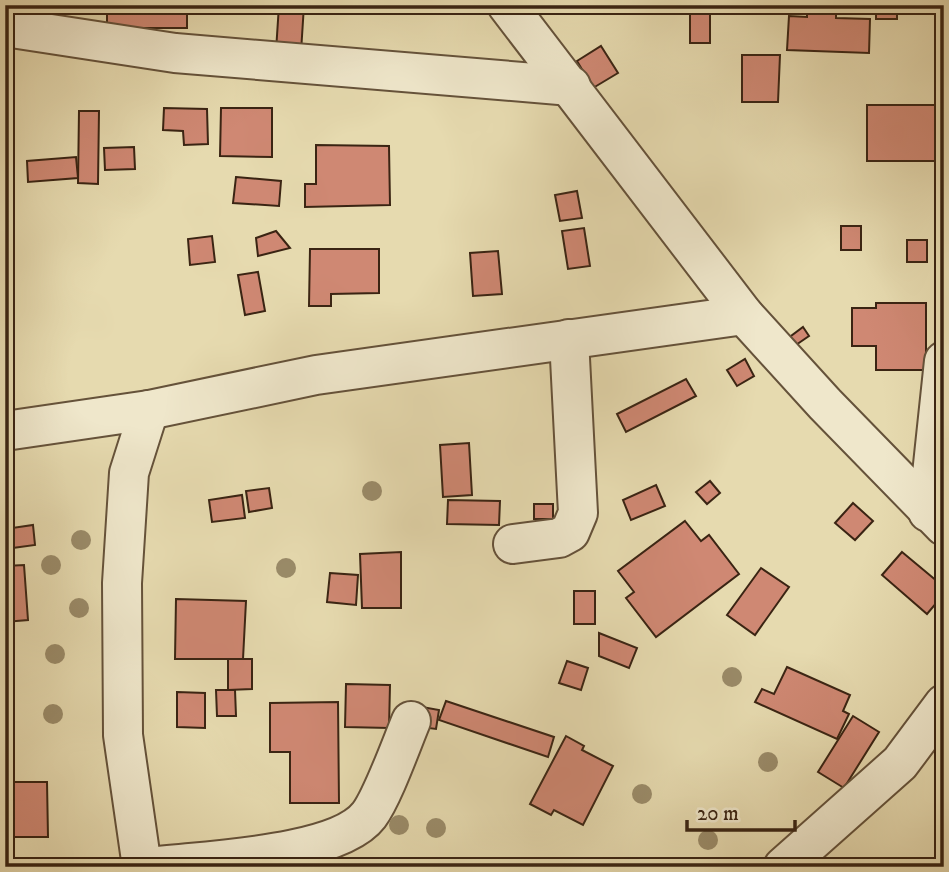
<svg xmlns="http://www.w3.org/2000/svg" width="949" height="872" viewBox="0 0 949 872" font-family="'IM FELL DW Pica',serif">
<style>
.building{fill:#cf8873;stroke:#3a2413;stroke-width:2}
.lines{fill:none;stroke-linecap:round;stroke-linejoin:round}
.minor-casing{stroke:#65523a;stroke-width:42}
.minor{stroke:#efe7cb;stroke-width:38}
.tree{fill:#9a8b69}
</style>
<rect width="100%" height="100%" fill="#e6daaf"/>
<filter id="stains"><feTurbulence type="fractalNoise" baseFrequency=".00286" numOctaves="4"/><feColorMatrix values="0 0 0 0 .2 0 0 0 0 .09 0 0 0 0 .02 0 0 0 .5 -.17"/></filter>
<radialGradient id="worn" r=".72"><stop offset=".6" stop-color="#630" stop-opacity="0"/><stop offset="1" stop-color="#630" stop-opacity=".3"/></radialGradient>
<!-- building -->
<g class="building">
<rect x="18" y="5" width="16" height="8"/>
<rect x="107" y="5" width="80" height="23"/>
<polygon points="279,5 304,5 301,52 276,51"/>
<polygon points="807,5 836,5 836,18 870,19 869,53 787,50 789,16 807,17"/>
<rect x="876" y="5" width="21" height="14"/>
<rect x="690" y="6" width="20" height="37"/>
<polygon points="601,46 618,73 593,88 577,61"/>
<polygon points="742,55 780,55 778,102 742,102"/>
<rect x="867" y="105" width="68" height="56"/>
<polygon points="164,108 207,109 208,144 184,145 183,131 163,130"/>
<polygon points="221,108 272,108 272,157 220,156"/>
<polygon points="79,111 99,111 98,184 78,183"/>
<polygon points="316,145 389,146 390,205 305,207 305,184 316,184"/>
<polygon points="134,147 135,169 105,170 104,148"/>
<polygon points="76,157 78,178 28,182 27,161"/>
<polygon points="236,177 281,181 279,206 233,203"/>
<polygon points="577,191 582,218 560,221 555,195"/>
<rect x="841" y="226" width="20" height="24"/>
<polygon points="584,228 590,266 568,269 562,231"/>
<polygon points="276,231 290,248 258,256 256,238"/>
<polygon points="212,236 215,262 190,265 188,239"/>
<rect x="907" y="240" width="20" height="22"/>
<polygon points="310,249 379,249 379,293 331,294 331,306 309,306"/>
<polygon points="498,251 502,294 473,296 470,253"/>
<polygon points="258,272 265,311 245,315 238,275"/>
<polygon points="876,303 926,303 926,370 876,370 876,346 852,346 852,308 876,308"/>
<polygon points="803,327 809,336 793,347 787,339"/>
<polygon points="745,359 754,376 737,386 727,370"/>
<polygon points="686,379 696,396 626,432 617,414"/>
<polygon points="469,443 472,495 443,497 440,445"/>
<polygon points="710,481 720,493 707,504 696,492"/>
<polygon points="656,485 665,506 631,520 623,500"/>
<polygon points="269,488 272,508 249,512 246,491"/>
<polygon points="242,495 245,518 212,522 209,500"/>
<polygon points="448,500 500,501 499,525 447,524"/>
<polygon points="853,503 873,521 855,540 835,523"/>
<rect x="534" y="504" width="19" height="15"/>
<polygon points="685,521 701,541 709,535 739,574 656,637 626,598 634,592 618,571"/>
<polygon points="33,525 35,545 5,549 5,529"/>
<polygon points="401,552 401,608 362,608 360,554"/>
<polygon points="902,552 944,587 944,594 927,614 882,575"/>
<polygon points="24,565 28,620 5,622 5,566"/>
<polygon points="761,568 789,587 755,635 727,615"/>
<polygon points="330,573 358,575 356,605 327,602"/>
<rect x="574" y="591" width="21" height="33"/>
<polygon points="176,599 246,601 243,659 175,659"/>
<polygon points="599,633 637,648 629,668 599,656"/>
<polygon points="228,659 252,659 252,689 228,690"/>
<polygon points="567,661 588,668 581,690 559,683"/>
<polygon points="787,667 850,695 843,711 849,714 837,739 755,702 762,689 774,694"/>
<polygon points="346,684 390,685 389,728 345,727"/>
<polygon points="216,690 235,690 236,716 217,716"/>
<polygon points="177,692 205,693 205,728 177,727"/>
<polygon points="446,701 554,737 548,757 439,720"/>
<polygon points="338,702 339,803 290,803 290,752 270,752 270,703"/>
<polygon points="422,707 439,710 436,729 420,727"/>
<polygon points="853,716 879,732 844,788 818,772"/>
<polygon points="566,736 584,746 582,750 613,766 583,825 554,810 551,815 530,804"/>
<polygon points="5,782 47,782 48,837 5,837"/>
</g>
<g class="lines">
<defs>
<g id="minor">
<polyline points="507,5 744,315 825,404 944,526"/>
<polyline points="5,27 175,53 571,86"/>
<polyline points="5,431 149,410 316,375 744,315"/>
<polyline points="928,512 944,361"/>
<polyline points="513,544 559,538 570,532 578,513 569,339"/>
<polyline points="142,867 123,735 122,583 129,473 149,410"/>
<path d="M149 867C202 860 337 857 369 815 383 796 401 745 411 721"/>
<polyline points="783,867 900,763 944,704"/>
</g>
</defs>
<!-- minor casing -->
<use href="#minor" class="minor-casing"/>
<!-- minor -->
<use href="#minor" class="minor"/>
</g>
<!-- trees -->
<g class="tree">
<circle cx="372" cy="491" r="10"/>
<circle cx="81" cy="540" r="10"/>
<circle cx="51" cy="565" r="10"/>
<circle cx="286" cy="568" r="10"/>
<circle cx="79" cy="608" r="10"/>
<circle cx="55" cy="654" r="10"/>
<circle cx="732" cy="677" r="10"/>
<circle cx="53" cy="714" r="10"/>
<circle cx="768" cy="762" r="10"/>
<circle cx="642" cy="794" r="10"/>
<circle cx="399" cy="825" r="10"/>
<circle cx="436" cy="828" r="10"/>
<circle cx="708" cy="840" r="10"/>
</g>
<!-- margin -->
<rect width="949" height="872" fill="none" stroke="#e6daaf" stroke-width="28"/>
<rect x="7" y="7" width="935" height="858" fill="none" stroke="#3a2413" stroke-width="3.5"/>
<rect x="14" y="14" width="921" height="844" fill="none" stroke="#3a2413" stroke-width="2"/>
<!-- scale -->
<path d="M687 820v10h108v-10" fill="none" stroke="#3a2413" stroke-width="3.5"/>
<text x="697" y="820" font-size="21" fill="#3a2413" stroke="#efe7cb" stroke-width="5" paint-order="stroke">20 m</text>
<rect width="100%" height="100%" filter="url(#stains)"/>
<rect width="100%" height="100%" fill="url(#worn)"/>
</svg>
